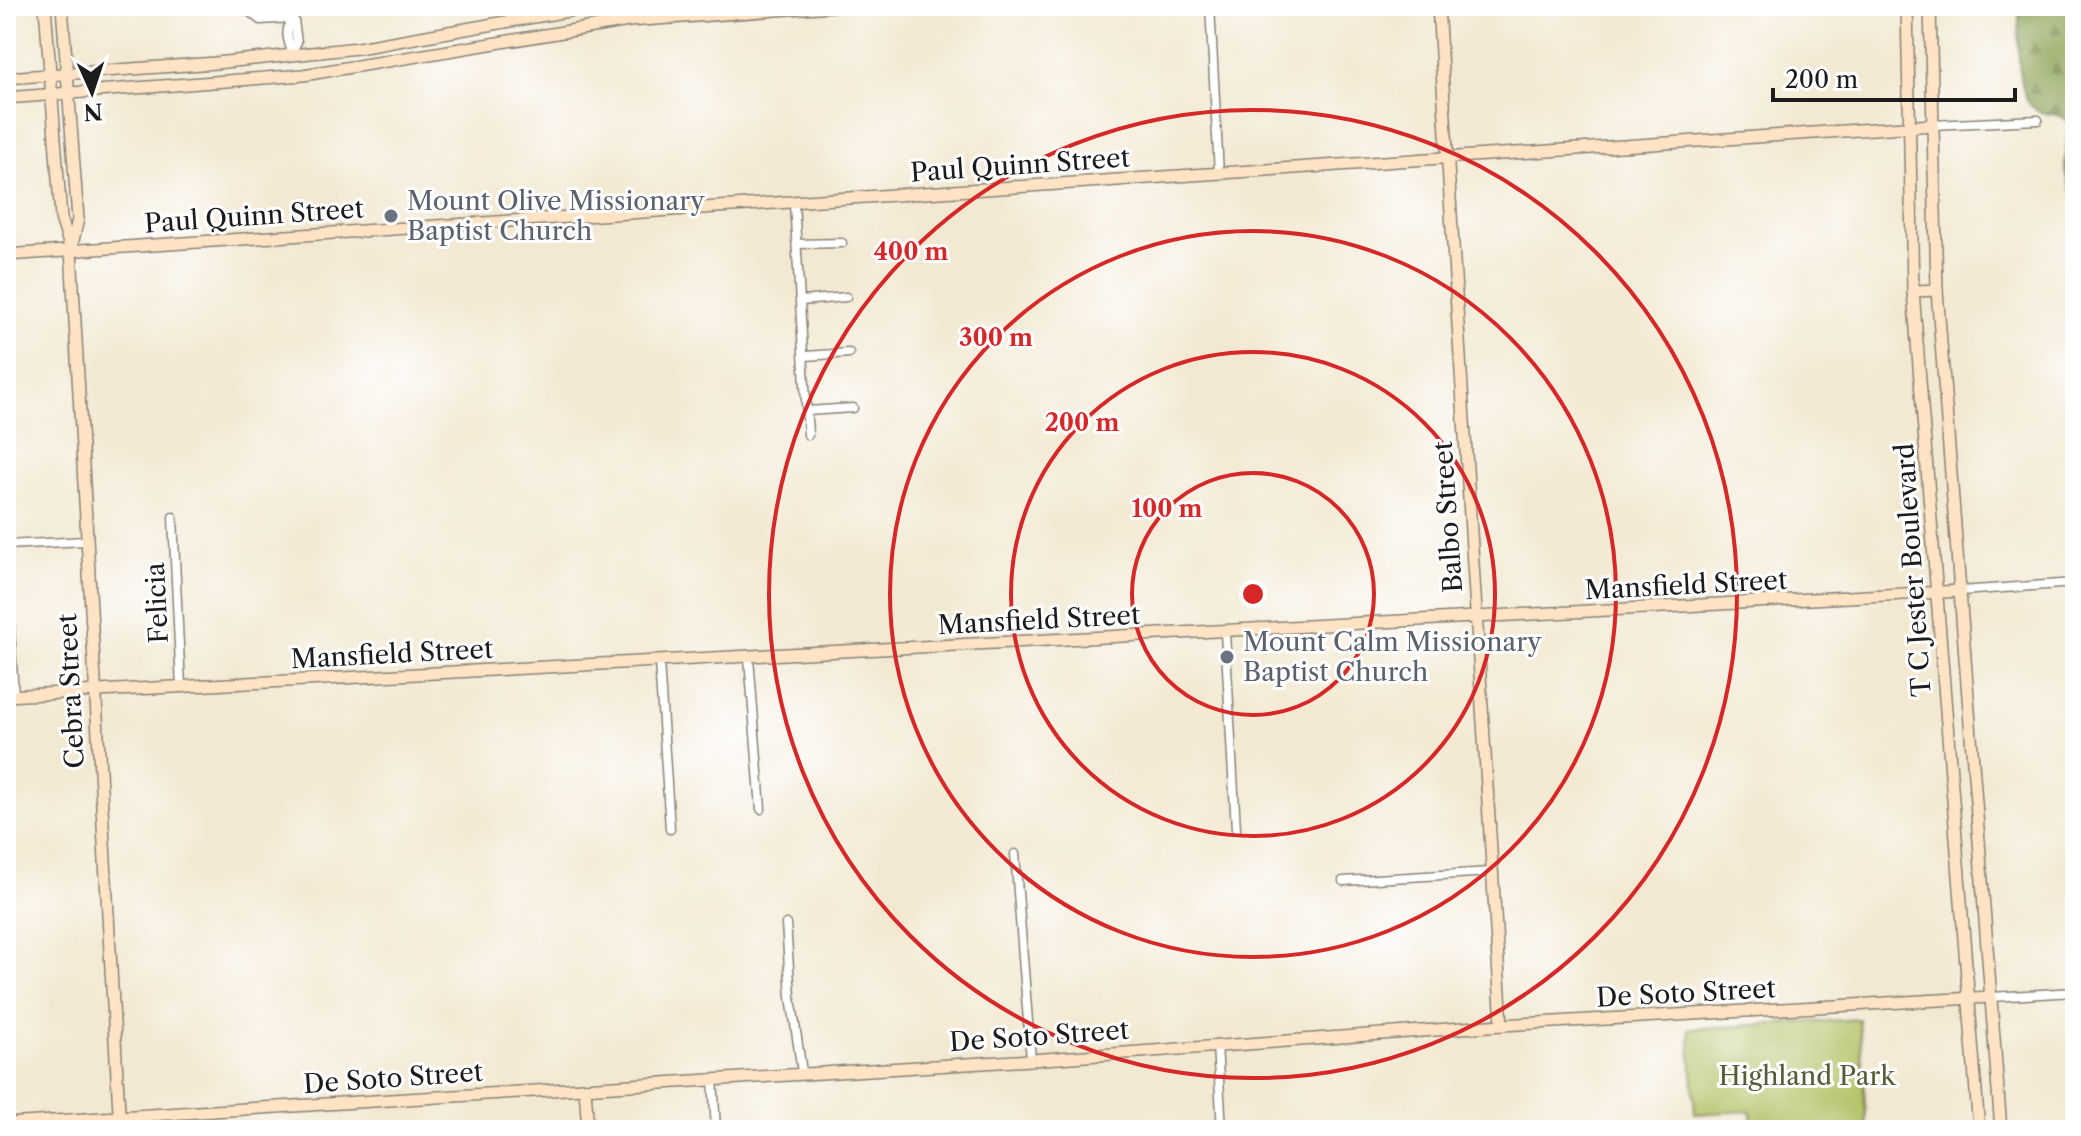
<svg xmlns="http://www.w3.org/2000/svg" width="2081" height="1136" viewBox="0 0 2081 1136" font-family="'Libre Caslon Text',serif">
<style>
.green{fill:#b0bd5f;stroke:#666c3e;stroke-width:2}
.forest{fill:url(#forest-firs);stroke:#546039;stroke-width:2}
.lines{fill:none;stroke-linecap:round;stroke-linejoin:round}
.street-casing{stroke:#888276;stroke-width:11}
.secondary-casing{stroke:#888276;stroke-width:14}
.street{stroke:#fff;stroke-width:8}
.secondary{stroke:#fee4c5;stroke-width:11}
.ring{fill:none;stroke:#d62828;stroke-width:4}
.worship-dot{fill:#6b7280;stroke:#fff;stroke-width:3}
.labels{text-anchor:middle;stroke-width:6;stroke-linejoin:round;paint-order:stroke}
.street-label{font-size:26px;fill:#1c1c1c;stroke:#fff}
.worship-label{font-size:26px;fill:#5b616d;stroke:#fff;text-anchor:start}
.park-label{font-size:26px;fill:#575c37;stroke:#fff}
.centre{fill:#d62828;stroke:#fff;stroke-width:4}
.ring-label{font-size:24px;text-anchor:middle;font-weight:bold;fill:#d62828;stroke:#fff;stroke-width:6;stroke-linejoin:round;paint-order:stroke}
</style>
<defs>
<pattern id="forest-firs" width="22" height="20" patternUnits="userSpaceOnUse" patternTransform="scale(2)"><rect width="22" height="20" fill="#8ca456"/><path d="M5 1l3.5 6h-7zM16 11l3.5 6h-7z" fill="#728546"/></pattern>
</defs>
<rect width="100%" height="100%" fill="#fff"/>
<filter id="ink" filterUnits="userSpaceOnUse"><feTurbulence type="fractalNoise" baseFrequency=".0125" numOctaves="2"/><feDisplacementMap in="SourceGraphic" scale="16" xChannelSelector="R" yChannelSelector="G"/><feConvolveMatrix kernelMatrix="1 2 1 2 8 2 1 2 1" color-interpolation-filters="sRGB"/></filter>
<filter id="wash" filterUnits="userSpaceOnUse"><feTurbulence type="fractalNoise" baseFrequency=".006" numOctaves="4" result="noise"/><feDisplacementMap in="SourceGraphic" scale="32" xChannelSelector="R" yChannelSelector="G"/><feGaussianBlur stdDeviation="1.8" result="paint"/><feColorMatrix in="noise" values="0 0 0 0 0 0 0 0 0 0 0 0 0 0 0 0 0 1.4 0 .05"/><feComposite in="paint" operator="in"/></filter>
<g filter="url(#wash)">
<rect width="100%" height="100%" fill="#f3e8d1"/>
<!-- green -->
<polygon class="green" points="1859,1019 1867,1130 1752,1130 1751,1111 1695,1114 1689,1029"/>
<!-- forest -->
<path class="forest" d="M2020 6H2075V201L2065 171 2068 122C2059 111 2046 117 2035 109 2014 95 2018 29 2020 6Z"/>
</g>
<g filter="url(#ink)">
<g class="lines">
<defs>
<g id="street">
<polyline points="248,6 250,12 260,20 292,18"/>
<polyline points="292,6 297,42 292,52"/>
<polyline points="1210,6 1219,174"/>
<path d="M292 18C284 33 288 40 293 55"/>
<polyline points="1933,125 2038,120"/>
<polyline points="794,203 808,435"/>
<polyline points="797,244 842,243"/>
<polyline points="801,301 846,297"/>
<polyline points="805,356 849,353"/>
<polyline points="807,411 853,408"/>
<polyline points="173,517 181,688"/>
<polyline points="6,545 85,541"/>
<polyline points="6,559 14,696"/>
<polyline points="1960,591 2075,583"/>
<polyline points="1225,632 1236,829"/>
<polyline points="749,658 761,809"/>
<polyline points="659,662 670,829"/>
<polyline points="1015,854 1031,1060"/>
<polyline points="1343,881 1491,872"/>
<polyline points="786,924 791,997 802,1072"/>
<polyline points="1991,997 2075,992"/>
<polyline points="1217,1045 1222,1130"/>
<polyline points="713,1078 716,1130"/>
</g>
<g id="secondary">
<polyline points="45,6 61,218 71,250 120,1130"/>
<polyline points="62,6 78,219 71,249"/>
<polyline points="1438,6 1502,1025"/>
<polyline points="1907,6 1913,291 1979,1130"/>
<polyline points="1930,6 1937,290 2001,1130"/>
<polyline points="6,78 216,63 358,48 597,6"/>
<polyline points="6,98 303,75 629,21 832,6"/>
<polyline points="6,255 1933,125"/>
<polyline points="1913,291 1937,290"/>
<polyline points="6,696 1960,591"/>
<polyline points="585,1088 588,1130"/>
<polyline points="6,1124 1031,1060 1502,1025 1991,997"/>
</g>
</defs>
<!-- street casing -->
<use href="#street" class="street-casing"/>
<!-- secondary casing -->
<use href="#secondary" class="secondary-casing"/>
<!-- street -->
<use href="#street" class="street"/>
<!-- secondary -->
<use href="#secondary" class="secondary"/>
</g>
</g>
<!-- distance rings -->
<g class="ring">
<circle cx="1253" cy="594" r="121"/>
<circle cx="1253" cy="594" r="242"/>
<circle cx="1253" cy="594" r="363"/>
<circle cx="1253" cy="594" r="484"/>
</g>
<!-- markers -->
<g class="worship-dot">
<circle cx="391" cy="216" r="8"/>
<circle cx="1227" cy="657" r="8"/>
</g>
<g class="labels">
<!-- street labels -->
<g class="street-label">
<text transform="translate(1020 165) rotate(-4)" y="9">Paul Quinn Street</text>
<text transform="translate(254 216) rotate(-4)" y="9">Paul Quinn Street</text>
<text transform="translate(1448 517) rotate(-94)" y="9">Balbo Street</text>
<text transform="translate(1913 570) rotate(-94)" y="9">T C Jester Boulevard</text>
<text transform="translate(1686 585) rotate(-3)" y="9">Mansfield Street</text>
<text transform="translate(157 603) rotate(-93)" y="9">Felicia</text>
<text transform="translate(1039 620) rotate(-3)" y="9">Mansfield Street</text>
<text transform="translate(392 654) rotate(-3)" y="9">Mansfield Street</text>
<text transform="translate(71 691) rotate(-93)" y="9">Cebra Street</text>
<text transform="translate(1686 993) rotate(-3)" y="9">De Soto Street</text>
<text transform="translate(1039 1036) rotate(-4)" y="9">De Soto Street</text>
<text transform="translate(393 1078) rotate(-4)" y="9">De Soto Street</text>
</g>
<!-- worship labels -->
<g class="worship-label">
<text x="407" y="210">Mount Olive Missionary<tspan x="407" dy="30">Baptist Church</tspan></text>
<text x="1243" y="651">Mount Calm Missionary<tspan x="1243" dy="30">Baptist Church</tspan></text>
</g>
<!-- park labels -->
<g class="park-label">
<text x="1807" y="1085">Highland Park</text>
</g>
</g>
<circle cx="1253" cy="594" r="12" class="centre"/>
<g class="ring-label">
<text x="911" y="260">400 m</text>
<text x="996" y="346">300 m</text>
<text x="1082" y="431">200 m</text>
<text x="1167" y="517">100 m</text>
</g>
<!-- margin -->
<rect width="2081" height="1136" fill="none" stroke="#fff" stroke-width="32"/>
<!-- north arrow -->
<g transform="translate(92 92) rotate(177)" stroke="#ffffff" stroke-width="6" paint-order="stroke">
<path d="M0-6L14 30L0 20L-14 30Z" fill="#1c1c1c"/>
<text y="-12" font-size="22" font-weight="bold" text-anchor="middle" fill="#1c1c1c">N</text>
</g>
<!-- scale -->
<path d="M1773 88v12h242v-12" fill="none" stroke="#1c1c1c" stroke-width="4"/>
<text x="1785" y="88" font-size="24" fill="#1c1c1c" stroke="#ffffff" stroke-width="6" paint-order="stroke">200 m</text>
</svg>
